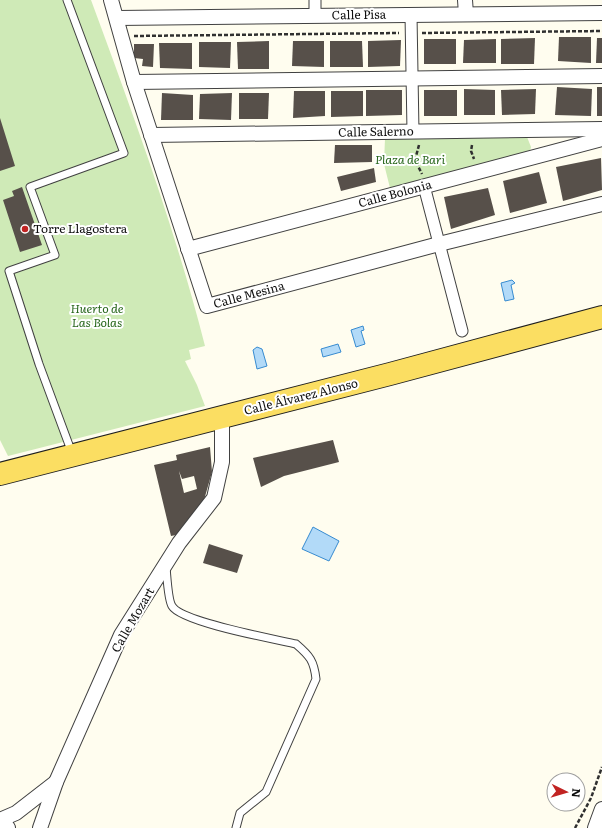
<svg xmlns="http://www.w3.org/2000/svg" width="602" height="828" viewBox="0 0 602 828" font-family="Literata,serif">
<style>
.green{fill:#cfeab7}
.water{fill:#b2daf8;stroke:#378bd0}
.building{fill:#57504a;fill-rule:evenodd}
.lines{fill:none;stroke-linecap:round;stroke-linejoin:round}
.service-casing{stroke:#414141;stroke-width:9}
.pedestrian-casing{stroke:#414141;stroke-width:13}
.minor-casing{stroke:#414141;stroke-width:16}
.primary-casing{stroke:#1f1f1f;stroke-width:24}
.path{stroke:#303030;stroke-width:2.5;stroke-dasharray:4 2;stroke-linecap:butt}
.service{stroke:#fff;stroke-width:7}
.pedestrian{stroke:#fff;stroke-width:11}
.minor{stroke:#fff;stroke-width:14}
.primary{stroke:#fbde62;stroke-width:22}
.poi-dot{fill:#c12322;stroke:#fff;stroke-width:1.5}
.labels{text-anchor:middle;stroke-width:4;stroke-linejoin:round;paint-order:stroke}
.street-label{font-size:12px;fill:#0e0e0e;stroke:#fff}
.park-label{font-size:12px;font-style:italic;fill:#28671c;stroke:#fff}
.poi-label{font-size:12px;fill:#0e0e0e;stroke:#fff;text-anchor:start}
</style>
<rect width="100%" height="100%" fill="#fffdef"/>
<!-- green -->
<g class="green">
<path d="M0 0H91C133 114 175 228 205 346L189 350 191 359 185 361 197 385 205 406 8 456 0 440Z"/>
<polygon points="523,136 527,137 531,147 529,155 390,188 384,164 385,138"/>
</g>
<!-- water -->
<g class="water">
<polygon points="512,280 515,283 511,285 514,299 505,301 501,283"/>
<polygon points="363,326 364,330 361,331 365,344 356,347 351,330"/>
<polygon points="338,344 341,352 323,357 321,349"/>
<polygon points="257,347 262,349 267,366 257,369 253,350"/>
<polygon points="313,527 339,541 329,561 302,549"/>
</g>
<!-- building -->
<g class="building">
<polygon points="559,37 591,37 591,63 558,61"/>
<polygon points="535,38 534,64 501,64 501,39"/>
<polygon points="597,38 602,38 602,63 596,63"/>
<rect x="424" y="39" width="32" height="25"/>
<polygon points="496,39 496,63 463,63 464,40"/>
<polygon points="401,40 400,66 368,67 368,41"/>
<polygon points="269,41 269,69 238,69 237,42"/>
<polygon points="293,41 324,41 324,67 292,66"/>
<polygon points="330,41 362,41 363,67 330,67"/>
<polygon points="199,42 231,42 230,68 199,67"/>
<polygon points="159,43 192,43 192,69 160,68"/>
<polygon points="134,44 154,44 153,67 142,66 143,59 134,58"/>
<polygon points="557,87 592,89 591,116 555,115"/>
<rect x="597" y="87" width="5" height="29"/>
<polygon points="464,89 495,90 495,115 464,115"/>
<polygon points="536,89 535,114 502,115 501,90"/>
<polygon points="366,90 402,90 402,115 366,116"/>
<rect x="424" y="90" width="33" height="26"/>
<polygon points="294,91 325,91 325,116 293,118"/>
<polygon points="331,91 363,91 363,116 331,117"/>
<polygon points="162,93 193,95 193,120 161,120"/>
<polygon points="232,93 231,120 199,119 200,94"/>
<polygon points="239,93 269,93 268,119 239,119"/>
<polygon points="0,118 15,166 0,171"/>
<polygon points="335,145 372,145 372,162 334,163"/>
<polygon points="601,158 602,190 563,201 556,167"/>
<polygon points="374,168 376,182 341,191 337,177"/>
<polygon points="539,172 547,203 510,213 503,181"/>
<polygon points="22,187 42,245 20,252 3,200 14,196 12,191"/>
<polygon points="488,188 495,215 451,229 444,197"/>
<polygon points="333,440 339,462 284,476 261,487 253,458"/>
<path d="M210 447 212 472 204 500 176 535 171 536 154 465 177 460 176 455ZM179 471 182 479 194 476 197 489 184 493Z"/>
<polygon points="209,544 243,555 237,573 203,563"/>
</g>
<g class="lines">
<defs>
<g id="service">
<polyline points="67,0 124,153 30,187 55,255 9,271 39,364 72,453"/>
<path d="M166 567C167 577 168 600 172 606 181 622 274 639 296 644 310 656 314 661 316 679L266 792 240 813 236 828"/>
</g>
<g id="pedestrian">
<polyline points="315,0 315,16"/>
<polyline points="411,15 413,132"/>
<polyline points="424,186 462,331"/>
</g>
<g id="minor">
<polyline points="111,0 134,82 207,306 439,244 602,204"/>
<polyline points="465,0 466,14"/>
<polyline points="117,18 602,13"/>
<polyline points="134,82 602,76"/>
<polyline points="151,135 602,129"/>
<polyline points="188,249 602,139"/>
<polyline points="8,828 2,819 16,813 56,782"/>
<polyline points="40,828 56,782 121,635 179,543 214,498 222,462 222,417"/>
<polyline points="595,828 602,809"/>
</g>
<polyline id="primary" points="0,474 390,374 602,317"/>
</defs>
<!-- service casing -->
<use href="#service" class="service-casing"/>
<!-- pedestrian casing -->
<use href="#pedestrian" class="pedestrian-casing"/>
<!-- minor casing -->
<use href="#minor" class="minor-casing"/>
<!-- primary casing -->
<use href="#primary" class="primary-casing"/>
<!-- path -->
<g class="path">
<polyline points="422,33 602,31"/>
<polyline points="134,36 399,33"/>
<polyline points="419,145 415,160 422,174"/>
<polyline points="472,145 471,151 474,159"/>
<polyline points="575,828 591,798 602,767"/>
</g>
<!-- service -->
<use href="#service" class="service"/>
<!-- pedestrian -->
<use href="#pedestrian" class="pedestrian"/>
<!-- minor -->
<use href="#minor" class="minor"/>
<!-- primary -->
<use href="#primary" class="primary"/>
</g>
<!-- markers -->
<circle class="poi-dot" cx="25" cy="229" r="4"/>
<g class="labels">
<!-- street labels -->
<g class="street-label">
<text transform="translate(359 15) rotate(-1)" y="4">Calle Pisa</text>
<text transform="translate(376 132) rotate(-1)" y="4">Calle Salerno</text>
<text transform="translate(395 194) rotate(-15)" y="4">Calle Bolonia</text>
<text transform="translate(249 295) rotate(-15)" y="4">Calle Mesina</text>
<text transform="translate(301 397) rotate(-14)" y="4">Calle Álvarez Alonso</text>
<text transform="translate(133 620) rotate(-60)" y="4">Calle Mozart</text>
</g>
<!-- park labels -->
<g class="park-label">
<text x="410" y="164">Plaza de Bari</text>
<text x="97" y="313">Huerto de<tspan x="97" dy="14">Las Bolas</tspan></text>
</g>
<!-- poi labels -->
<g class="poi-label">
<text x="33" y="233">Torre Llagostera</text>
</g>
</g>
<!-- north arrow -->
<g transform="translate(566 792) rotate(95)"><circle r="19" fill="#ffffff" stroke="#9f9f9f"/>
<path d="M0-3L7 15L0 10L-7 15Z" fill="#c12322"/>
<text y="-6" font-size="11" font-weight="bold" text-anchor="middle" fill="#0e0e0e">N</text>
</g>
</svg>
